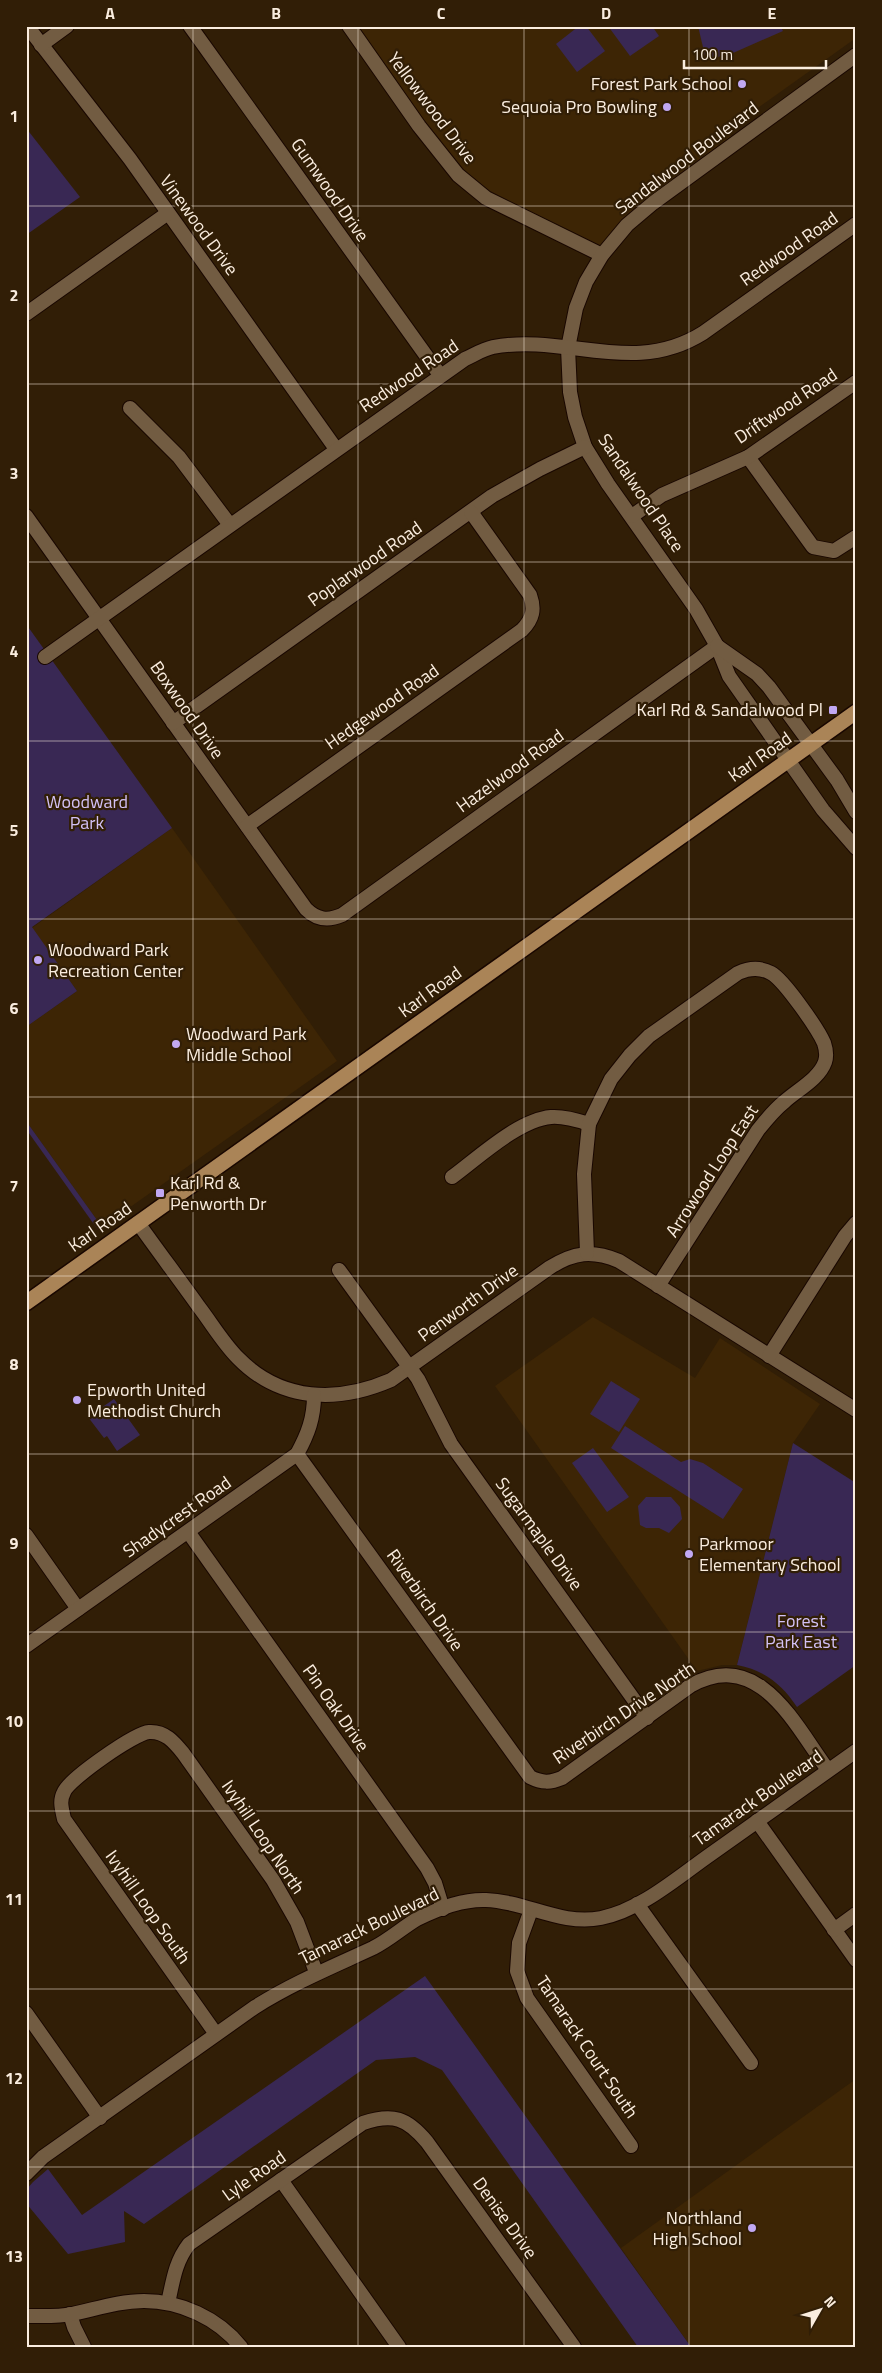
<svg xmlns="http://www.w3.org/2000/svg" width="882" height="2373" viewBox="0 0 882 2373" font-family="'Titillium Web',sans-serif">
<style>
.built{fill:#3d2505}
.green{fill:#392854}
.lines{fill:none;stroke-linecap:round;stroke-linejoin:round}
.minor-casing{stroke:#190700;stroke-width:16}
.major-casing{stroke:#190700;stroke-width:18}
.minor{stroke:#725c42;stroke-width:14}
.major{stroke:#aa8457;stroke-width:15}
.grid{fill:none;stroke:#faeddf;stroke-width:1;stroke-opacity:0.55}
.poi-dot{fill:#c1a8f3;stroke:#311e06;stroke-width:2}
.labels{text-anchor:middle;stroke-width:4.5;stroke-linejoin:round;paint-order:stroke}
.poi-label{font-size:18px;fill:#faeddf;stroke:#311e06;text-anchor:start}
.street-label{font-size:18px;fill:#faeddf;stroke:#311e06}
.park-label{font-size:18px;fill:#d2c1f6;stroke:#311e06}
.neatline{fill:none;stroke:#faeddf;stroke-width:2}
.grid-label{font-size:16px;text-anchor:middle;font-weight:bold;fill:#faeddf}
</style>
<rect width="100%" height="100%" fill="#311e06"/>
<!-- built -->
<g class="built">
<polygon points="348,26 856,26 856,38 727,130 735,144 645,207 603,254 471,191"/>
<polygon points="172,828 337,1061 102,1227 26,1121 26,1027 77,991 32,928"/>
<polygon points="593,1317 695,1378 720,1338 820,1404 793,1443 737,1665 722,1665 697,1671 495,1386"/>
<polygon points="856,2079 856,2347 691,2347 621,2248"/>
</g>
<!-- green -->
<g class="green">
<polygon points="579,26 586,26 605,51 577,72 556,44"/>
<polygon points="608,26 652,26 659,36 630,56"/>
<polygon points="698,26 780,26 783,31 733,53 706,60"/>
<polygon points="26,128 80,197 26,235"/>
<polygon points="26,624 172,828 32,927 77,991 26,1027"/>
<polygon points="26,1121 102,1227 98,1230 26,1129"/>
<polygon points="611,1381 640,1399 619,1432 590,1414"/>
<polygon points="114,1399 140,1435 117,1451 107,1436 104,1438 88,1417"/>
<polygon points="625,1426 681,1462 690,1459 703,1463 743,1489 723,1519 611,1448"/>
<path d="M793 1443 856 1483V1665L797 1707C782 1684 764 1670 737 1665Z"/>
<polygon points="593,1448 629,1497 607,1512 572,1463"/>
<polygon points="646,1497 671,1497 680,1507 682,1519 669,1533 659,1528 646,1528 640,1525 638,1506"/>
<polygon points="425,1976 691,2347 638,2347 442,2070 415,2057 376,2060 144,2224 124,2211 125,2242 68,2254 26,2203 26,2190 33,2182 48,2169 82,2215"/>
</g>
<g class="lines">
<defs>
<g id="minor">
<polyline points="27,26 130,159 336,449"/>
<polyline points="190,26 440,375"/>
<polyline points="349,26 419,126 458,175 486,198 602,255"/>
<polyline points="41,45 67,26"/>
<polyline points="856,55 653,203 627,225 602,255 586,282 576,308 568,348 570,392 575,417 585,447 608,484 696,609 717,646 729,676 823,810 856,848"/>
<polyline points="26,314 168,213"/>
<polyline points="130,408 179,457 230,525"/>
<polyline points="748,457 813,547 834,551 856,537"/>
<path d="M26 516 306 909C317 920 328 921 342 915L717 646"/>
<polyline points="632,516 662,495 748,457 856,382"/>
<polyline points="717,646 757,674 769,687 837,780 856,812"/>
<path d="M45 657 465 359C474 355 483 349 493 347 567 333 633 377 703 333L856 224"/>
<polyline points="173,723 492,496 540,469 585,447"/>
<path d="M247 826 522 630C533 619 535 609 530 595L471 512"/>
<path d="M452 1177C478 1158 518 1120 551 1117 564 1116 577 1120 589 1124"/>
<path d="M138 1223C158 1251 179 1279 199 1307 212 1324 223 1343 238 1358 281 1402 338 1403 391 1380L549 1268C574 1252 592 1250 619 1261L856 1410"/>
<path d="M587 1253 584 1174 589 1124 611 1079 630 1055 649 1036 738 973C749 968 760 967 771 973 784 980 818 1029 824 1043 826 1049 827 1056 825 1062 819 1079 797 1090 784 1102 774 1110 766 1120 758 1130L658 1286"/>
<polyline points="339,1270 418,1379 451,1444 647,1718"/>
<polyline points="769,1356 845,1236 856,1223"/>
<path d="M297 1454 530 1777C542 1783 550 1783 562 1778L690 1686C759 1647 794 1724 828 1770"/>
<polyline points="189,1533 427,1868 435,1883 443,1909"/>
<polyline points="26,1535 78,1609"/>
<path d="M26 1646 297 1454C308 1434 314 1418 314 1395"/>
<polyline points="757,1821 856,1960"/>
<polyline points="637,1904 751,2063"/>
<polyline points="531,1910 519,1943 517,1971 527,1998 631,2146"/>
<polyline points="834,1930 856,1914"/>
<polyline points="26,2013 100,2118"/>
<path d="M216 2034 64 1819C62 1809 59 1801 64 1792 69 1779 135 1733 149 1732 165 1731 174 1742 183 1753L273 1880 297 1922 316 1972"/>
<path d="M26 2174 43 2157 255 2007C293 1983 332 1967 373 1948 389 1940 402 1928 417 1919 437 1909 463 1899 486 1900 525 1901 561 1926 601 1918 641 1910 678 1877 711 1854 759 1820 808 1785 856 1751"/>
<polyline points="281,2180 399,2347"/>
<path d="M168 2303C173 2281 175 2262 189 2244L363 2123C393 2113 407 2118 427 2142L574 2347"/>
<polyline points="70,2314 74,2327 84,2347"/>
<path d="M26 2316C41 2316 58 2317 72 2314 96 2309 119 2301 144 2301 180 2301 218 2318 241 2347"/>
</g>
<polyline id="major" points="26,1303 856,712"/>
</defs>
<!-- minor casing -->
<use href="#minor" class="minor-casing"/>
<!-- major casing -->
<use href="#major" class="major-casing"/>
<!-- minor -->
<use href="#minor" class="minor"/>
<!-- major -->
<use href="#major" class="major"/>
</g>
<!-- grid -->
<path class="grid" d="M193 26V2347M358 26V2347M524 26V2347M689 26V2347M26 206H856M26 384H856M26 562H856M26 741H856M26 919H856M26 1097H856M26 1276H856M26 1454H856M26 1632H856M26 1811H856M26 1989H856M26 2167H856"/>
<!-- markers -->
<g class="poi-dot">
<circle cx="742" cy="84" r="5"/>
<circle cx="667" cy="107" r="5"/>
<rect x="828" y="705" width="10" height="10" rx="2.5"/>
<circle cx="38" cy="960" r="5"/>
<circle cx="176" cy="1044" r="5"/>
<rect x="155" y="1188" width="10" height="10" rx="2.5"/>
<circle cx="77" cy="1400" r="5"/>
<circle cx="689" cy="1554" r="5"/>
<circle cx="752" cy="2228" r="5"/>
</g>
<g class="labels">
<!-- poi labels -->
<g class="poi-label">
<text x="732" y="90" text-anchor="end">Forest Park School</text>
<text x="657" y="113" text-anchor="end">Sequoia Pro Bowling</text>
<text x="823" y="716" text-anchor="end">Karl Rd &amp; Sandalwood Pl</text>
<text x="48" y="956">Woodward Park<tspan x="48" dy="21">Recreation Center</tspan></text>
<text x="186" y="1040">Woodward Park<tspan x="186" dy="21">Middle School</tspan></text>
<text x="170" y="1189">Karl Rd &amp;<tspan x="170" dy="21">Penworth Dr</tspan></text>
<text x="87" y="1396">Epworth United<tspan x="87" dy="21">Methodist Church</tspan></text>
<text x="699" y="1550">Parkmoor<tspan x="699" dy="21">Elementary School</tspan></text>
<text x="742" y="2224" text-anchor="end">Northland<tspan x="742" dy="21">High School</tspan></text>
</g>
<!-- street labels -->
<g class="street-label">
<text transform="translate(432 108) rotate(53)" y="6">Yellowwood Drive</text>
<text transform="translate(687 158) rotate(-37)" y="6">Sandalwood Boulevard</text>
<text transform="translate(330 190) rotate(55)" y="6">Gumwood Drive</text>
<text transform="translate(199 225) rotate(54)" y="6">Vinewood Drive</text>
<text transform="translate(789 249) rotate(-35)" y="6">Redwood Road</text>
<text transform="translate(409 376) rotate(-34)" y="6">Redwood Road</text>
<text transform="translate(786 406) rotate(-34)" y="6">Driftwood Road</text>
<text transform="translate(641 493) rotate(56)" y="6">Sandalwood Place</text>
<text transform="translate(365 564) rotate(-35)" y="6">Poplarwood Road</text>
<text transform="translate(382 707) rotate(-35)" y="6">Hedgewood Road</text>
<text transform="translate(187 710) rotate(55)" y="6">Boxwood Drive</text>
<text transform="translate(760 757) rotate(-35)" y="6">Karl Road</text>
<text transform="translate(510 771) rotate(-36)" y="6">Hazelwood Road</text>
<text transform="translate(430 992) rotate(-36)" y="6">Karl Road</text>
<text transform="translate(712 1171) rotate(-57)" y="6">Arrowood Loop East</text>
<text transform="translate(100 1227) rotate(-35)" y="6">Karl Road</text>
<text transform="translate(468 1303) rotate(-36)" y="6">Penworth Drive</text>
<text transform="translate(177 1517) rotate(-35)" y="6">Shadycrest Road</text>
<text transform="translate(539 1534) rotate(54)" y="6">Sugarmaple Drive</text>
<text transform="translate(425 1600) rotate(55)" y="6">Riverbirch Drive</text>
<text transform="translate(336 1708) rotate(55)" y="6">Pin Oak Drive</text>
<text transform="translate(624 1713) rotate(-34)" y="6">Riverbirch Drive North</text>
<text transform="translate(758 1798) rotate(-35)" y="6">Tamarack Boulevard</text>
<text transform="translate(263 1837) rotate(56)" y="6">Ivyhill Loop North</text>
<text transform="translate(148 1907) rotate(55)" y="6">Ivyhill Loop South</text>
<text transform="translate(369 1926) rotate(-26)" y="6">Tamarack Boulevard</text>
<text transform="translate(587 2047) rotate(56)" y="6">Tamarack Court South</text>
<text transform="translate(254 2176) rotate(-35)" y="6">Lyle Road</text>
<text transform="translate(505 2218) rotate(54)" y="6">Denise Drive</text>
</g>
<!-- park labels -->
<g class="park-label">
<text x="87" y="808">Woodward<tspan x="87" dy="21">Park</tspan></text>
<text x="801" y="1627">Forest<tspan x="801" dy="21">Park East</tspan></text>
</g>
</g>
<!-- border -->
<rect width="882" height="2373" fill="none" stroke="#311e06" stroke-width="55"/>
<!-- north arrow -->
<g transform="translate(820 2310) rotate(51)" stroke="#311e06" stroke-width="4" paint-order="stroke">
<path d="M0-4L9 19L0 12L-9 19Z" fill="#faeddf"/>
<text y="-8" font-size="14" font-weight="bold" text-anchor="middle" fill="#faeddf">N</text>
</g>
<!-- scale -->
<path d="M684 60v8h142v-8" fill="none" stroke="#faeddf" stroke-width="2.5"/>
<text x="692" y="60" font-size="15" fill="#faeddf" stroke="#311e06" stroke-width="4" paint-order="stroke">100 m</text>
<rect x="28" y="28" width="826" height="2318" class="neatline"/>
<g class="grid-label">
<text x="110" y="19">A</text>
<text x="276" y="19">B</text>
<text x="441" y="19">C</text>
<text x="606" y="19">D</text>
<text x="772" y="19">E</text>
<text x="14" y="122">1</text>
<text x="14" y="301">2</text>
<text x="14" y="479">3</text>
<text x="14" y="657">4</text>
<text x="14" y="836">5</text>
<text x="14" y="1014">6</text>
<text x="14" y="1192">7</text>
<text x="14" y="1370">8</text>
<text x="14" y="1549">9</text>
<text x="14" y="1727">10</text>
<text x="14" y="1905">11</text>
<text x="14" y="2084">12</text>
<text x="14" y="2262">13</text>
</g>
</svg>
